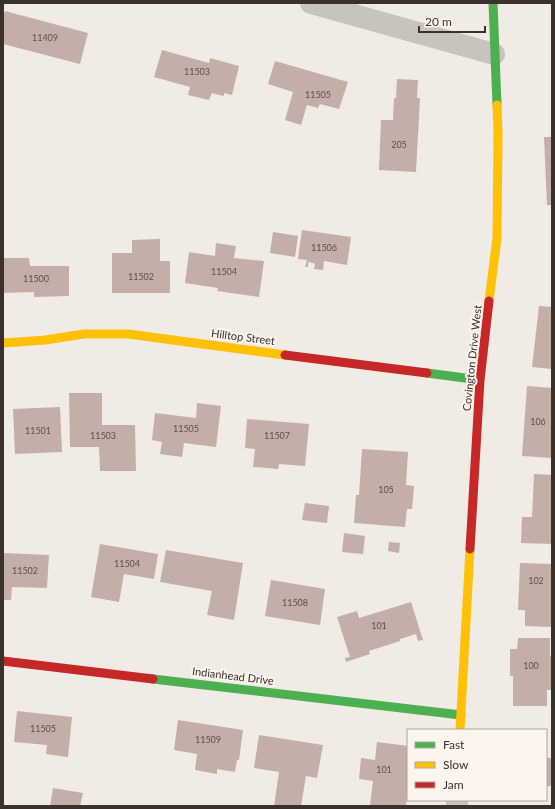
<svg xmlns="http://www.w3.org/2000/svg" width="555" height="809" viewBox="0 0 555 809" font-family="Lato,sans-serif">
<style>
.building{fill:#c3afa7}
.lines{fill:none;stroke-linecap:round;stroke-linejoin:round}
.street{stroke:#c9c3be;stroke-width:22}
.fast{stroke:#4caf50;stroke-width:9}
.slow{stroke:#ffc107;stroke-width:9}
.jam{stroke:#c62828;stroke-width:9}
.labels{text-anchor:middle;stroke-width:4;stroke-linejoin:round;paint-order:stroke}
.number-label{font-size:9px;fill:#5d504a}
.street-label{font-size:11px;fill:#3b302b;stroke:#fbf5ee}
</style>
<rect width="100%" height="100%" fill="#f0ebe5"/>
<!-- building -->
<g class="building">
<polygon points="5,11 88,33 80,64 3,44 3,17"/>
<polygon points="162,50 209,63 210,58 239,66 232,95 224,93 224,96 212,93 209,100 188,95 190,87 154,77"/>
<polygon points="275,61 348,82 339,109 320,104 318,108 307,105 301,125 285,120 293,92 268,84"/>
<polygon points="397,79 418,80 417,98 420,98 416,172 379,170 381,120 393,120 394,98 396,98"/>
<polygon points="544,137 552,137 552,205 547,205"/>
<polygon points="302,230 351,237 347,265 324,261 323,270 314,269 315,264 313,263 308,262 308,267 305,267 307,260 298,259"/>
<polygon points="273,232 298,236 295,257 270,253"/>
<polygon points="160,239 160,261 170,261 170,293 112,293 112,253 132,253 132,240"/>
<polygon points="216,243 236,246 234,258 264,261 259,297 217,291 218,288 185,283 189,252 215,256"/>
<polygon points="3,258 29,258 30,266 69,266 69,296 34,297 34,292 3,293"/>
<polygon points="539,306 552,307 552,369 532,367"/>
<polygon points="527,386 552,388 552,458 522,456"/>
<polygon points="69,393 102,393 102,425 135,425 136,471 100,471 99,447 70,447"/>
<polygon points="197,403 221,406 216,447 184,443 182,457 160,454 162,442 152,440 155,413 196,418"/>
<polygon points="60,407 62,452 15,454 13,409"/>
<polygon points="247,419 309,424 305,466 279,464 278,469 253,467 255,449 245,448"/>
<polygon points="362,449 408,452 406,485 414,486 412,509 407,509 405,527 354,523 356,495 359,495"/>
<polygon points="534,474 552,475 552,544 521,543 522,517 532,517"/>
<polygon points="305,503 329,506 327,523 302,520"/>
<polygon points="344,533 365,536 363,554 342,552"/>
<polygon points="389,542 400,543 399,553 388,551"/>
<polygon points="100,544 158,554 154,579 124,574 119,602 91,597"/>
<polygon points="166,550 243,563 234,620 207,615 212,591 160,582"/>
<polygon points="3,553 49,555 47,588 12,587 11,600 3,600"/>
<polygon points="520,563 552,564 552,627 525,626 525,610 518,610"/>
<polygon points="271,580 325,589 320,625 265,616"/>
<polygon points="411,602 423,640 418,641 416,634 413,635 400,639 400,641 369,651 370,654 346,662 345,658 350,657 337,617 357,611 359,618"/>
<polygon points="518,638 550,638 550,656 552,656 552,690 547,690 547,706 513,706 513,676 510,676 510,649 517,649"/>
<polygon points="17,711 72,717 68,757 46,754 47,745 14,742"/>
<polygon points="178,720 243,730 239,760 237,760 235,772 217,769 217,774 195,770 197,754 174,750"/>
<polygon points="259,735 323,745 317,778 306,776 301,806 274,806 279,772 254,768"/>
<polygon points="377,742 408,746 408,788 406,806 370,806 373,781 359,779 361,758 375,760"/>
<polygon points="546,758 552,758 551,786 546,786"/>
<polygon points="53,788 83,793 80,806 50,806"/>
</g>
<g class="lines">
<!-- street -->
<g class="street">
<polyline points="311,3 494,54"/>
<polyline points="457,806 457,800"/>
</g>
<!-- fast -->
<g class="fast">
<polyline points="493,3 497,105"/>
<polyline points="427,373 480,380"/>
<polyline points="153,679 461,715"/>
</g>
<!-- slow -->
<g class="slow">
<polyline points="489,301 497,238 498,132 497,105"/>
<polyline points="3,343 45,340 84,334 128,334 285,355"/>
<polyline points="460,730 470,549"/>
</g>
<!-- jam -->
<g class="jam">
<polyline points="285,355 427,373"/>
<polyline points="470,549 480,380 489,301"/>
<polyline points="3,661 153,679"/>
</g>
</g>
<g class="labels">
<!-- number labels -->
<g class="number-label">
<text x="45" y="41">11409</text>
<text x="197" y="75">11503</text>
<text x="318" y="98">11505</text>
<text x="399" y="148">205</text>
<text x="324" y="251">11506</text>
<text x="224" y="275">11504</text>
<text x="141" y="280">11502</text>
<text x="36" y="282">11500</text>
<text x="538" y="425">106</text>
<text x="186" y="432">11505</text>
<text x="38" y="434">11501</text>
<text x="103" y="439">11503</text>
<text x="277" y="439">11507</text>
<text x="386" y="493">105</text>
<text x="127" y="567">11504</text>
<text x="25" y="574">11502</text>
<text x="536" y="584">102</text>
<text x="295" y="606">11508</text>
<text x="379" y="629">101</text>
<text x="531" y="669">100</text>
<text x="43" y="732">11505</text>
<text x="208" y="743">11509</text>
<text x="384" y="773">101</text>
</g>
<!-- street labels -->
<g class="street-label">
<text transform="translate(243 337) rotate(7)" y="4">Hilltop Street</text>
<text transform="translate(472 358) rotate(-84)" y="4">Covington Drive West</text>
<text transform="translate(233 676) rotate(7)" y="4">Indianhead Drive</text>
</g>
</g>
<!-- border -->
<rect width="555" height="809" fill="none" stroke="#3b302b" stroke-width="8"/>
<!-- legend -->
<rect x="407" y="729" width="140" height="72" fill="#fbf5ee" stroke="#aea6a0"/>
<rect x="415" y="742" width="20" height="6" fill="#4caf50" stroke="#aea6a0"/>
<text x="443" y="749" font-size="12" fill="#3b302b">Fast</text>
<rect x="415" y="762" width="20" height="6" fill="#ffc107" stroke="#aea6a0"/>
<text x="443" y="769" font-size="12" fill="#3b302b">Slow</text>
<rect x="415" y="782" width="20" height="6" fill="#c62828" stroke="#aea6a0"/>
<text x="443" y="789" font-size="12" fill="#3b302b">Jam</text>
<!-- scale -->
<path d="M419 26v6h66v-6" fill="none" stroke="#3b302b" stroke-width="2"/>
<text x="425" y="26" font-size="12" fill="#3b302b" stroke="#fbf5ee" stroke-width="3" paint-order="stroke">20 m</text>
</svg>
